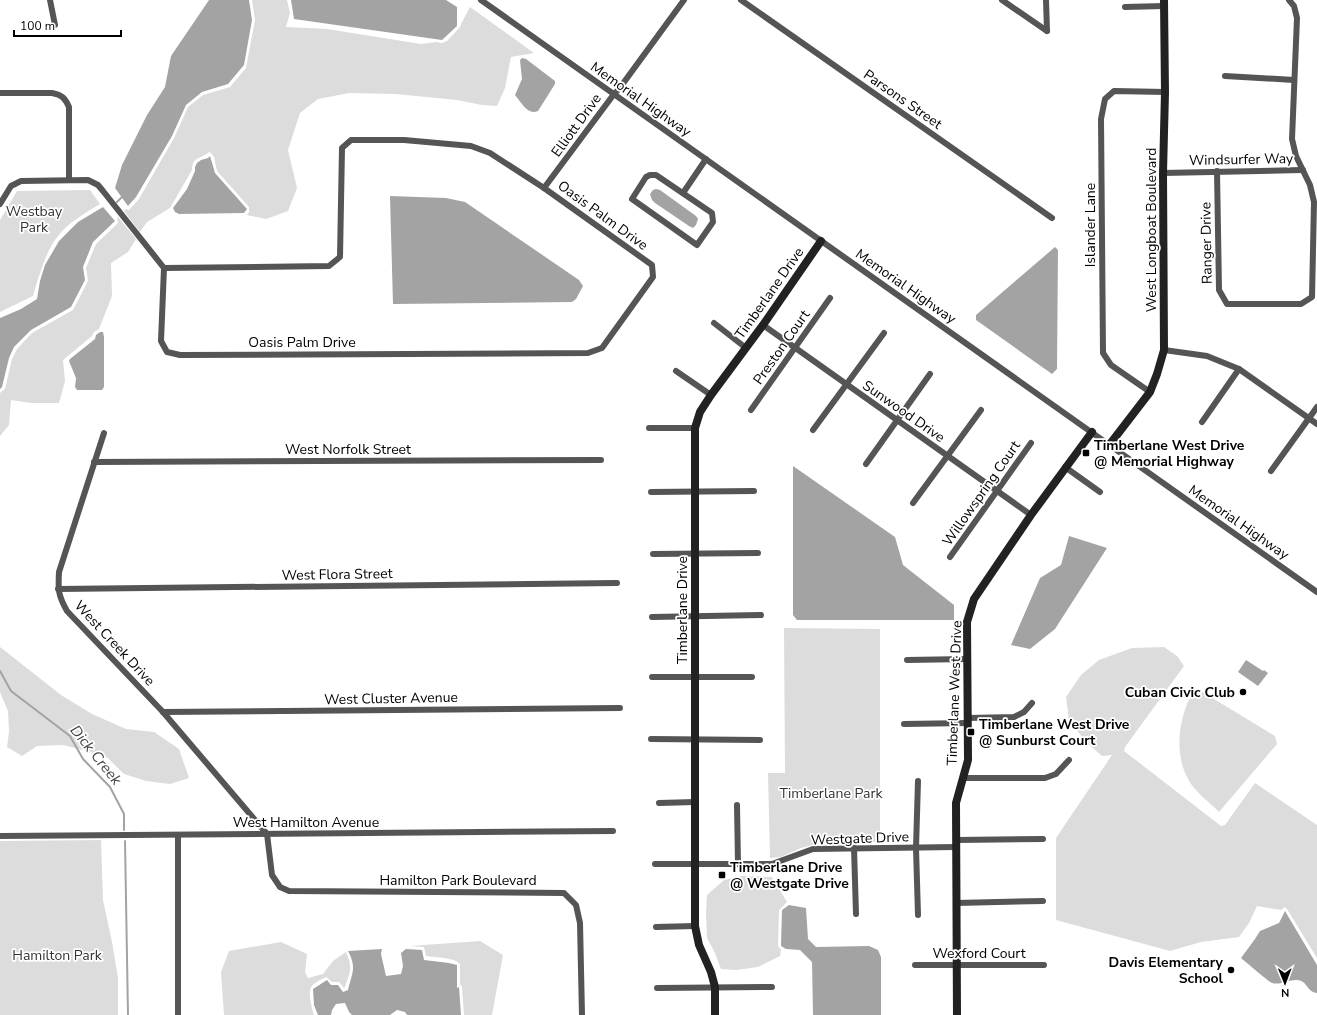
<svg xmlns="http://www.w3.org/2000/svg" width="1317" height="1015" viewBox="0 0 1317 1015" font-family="'Nunito Sans',sans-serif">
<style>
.green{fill:#dcdcdc}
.water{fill:#a3a3a3}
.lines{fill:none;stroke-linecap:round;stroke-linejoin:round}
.stream{stroke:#a3a3a3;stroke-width:2}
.street{stroke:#555;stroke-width:6}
.secondary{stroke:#222;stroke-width:8}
.poi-dot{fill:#000;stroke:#fff;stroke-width:1.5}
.labels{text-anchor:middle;stroke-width:3.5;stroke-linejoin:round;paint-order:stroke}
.street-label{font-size:14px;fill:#000;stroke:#fff}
.park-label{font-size:14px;fill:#333;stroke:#fff}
.poi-label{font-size:14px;font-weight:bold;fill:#000;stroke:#fff;text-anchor:start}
.water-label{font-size:15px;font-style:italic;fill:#444;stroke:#fff}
</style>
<rect width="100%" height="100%" fill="#fff"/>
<!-- green -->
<g class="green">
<path d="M252 0H287L290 13 286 27 327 29 421 44 436 42 442 43 447 41 460 27 461 24 470 7 534 53 511 57 505 88 497 106 482 105 457 100 396 94 349 93 318 99 300 113 288 150 297 188 288 211 266 219 247 215 249 212V207L217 171 214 157 211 153 209 152C202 159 192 156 192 170L170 208 147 222 140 232 124 211 126 209 129 210 139 199 174 138 188 107 203 95 230 87 246 68 255 20Z"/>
<path d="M90 190 100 204C85 213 69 222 58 236 46 250 38 279 33 296L0 312V220L17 191Z"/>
<polygon points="118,217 136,239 128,252 111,263 112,296 99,329 94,332 92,336 63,360 65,381 59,403 31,403 11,400 9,425 0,436 0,393 5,389 12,359 17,349 32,333 73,310 88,281 86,268 96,244 117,224 118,222 117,218"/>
<polygon points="784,628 880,629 880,842 820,843 801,848 781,857 770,858 768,773 785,773"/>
<polygon points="0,647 61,695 92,714 126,729 154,732 179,749 189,778 170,784 146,781 124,774 108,758 91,752 63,745 37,746 22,756 7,747 9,732 8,711 0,692"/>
<polygon points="1164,647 1177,656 1184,666 1125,747 1124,751 1221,826 1225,825 1255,783 1317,825 1317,958 1287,909 1285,907 1281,910 1257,906 1249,923 1239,937 1201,942 1170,951 1056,920 1056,838 1112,755 1102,756 1086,742 1069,720 1066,697 1081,675 1099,660 1132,648"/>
<path d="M1196 688 1275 736 1277 744 1219 812C1210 803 1198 794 1191 784 1176 762 1177 731 1186 707 1188 700 1193 694 1196 688Z"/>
<polygon points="101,840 103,900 112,942 118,978 118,1015 0,1015 0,841"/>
<polygon points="742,876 772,877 787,902 779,910 778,946 781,950 780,956 758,967 736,970 721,969 715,953 707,938 706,913 707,895 724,880"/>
<path d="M480 941 503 955 492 1015H464L462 987 460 984V964C454 957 436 958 426 956L424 947 410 946Z"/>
<path d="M281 942 307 954 305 972 308 978 323 974 333 961 346 952C353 967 350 972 345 987L344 988 339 982H332L326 977C322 979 315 982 312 986 307 991 312 1009 314 1015H224L221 972 229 951Z"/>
</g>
<!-- water -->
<g class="water">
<polygon points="209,0 249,0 252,20 244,65 228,84 202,92 186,105 172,136 136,197 128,206 115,188 122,165 147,115 165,87 171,56"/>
<polygon points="291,0 446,0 457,7 457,26 442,40 294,19"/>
<path d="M522 58 526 59 555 81V84L538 111C528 116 521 102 515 95L522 79 520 60Z"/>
<polygon points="210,156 215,173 247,209 244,213 179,214 175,212 173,208 187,189 195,171 195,167 197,163 201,160 208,158"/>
<polygon points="656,189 660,190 696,216 698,219 696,225 693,228 689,226 655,203 652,200 650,194 653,190"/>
<polygon points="390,196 446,198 465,202 579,280 583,286 576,299 572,302 393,304"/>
<polygon points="103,207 115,221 93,242 83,267 85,280 71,307 31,330 14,347 9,358 2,387 0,389 0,318 21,309 37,299 40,281 45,265 59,241 78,222"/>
<polygon points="1055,247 1058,250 1057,369 1052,374 976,320 976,315"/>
<polygon points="100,332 103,332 104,337 104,387 102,390 77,390 75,387 76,378 69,361 70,359 95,339 96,335"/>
<polygon points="793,466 895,537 903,565 954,605 954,620 797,620 793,615"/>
<polygon points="1069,536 1107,548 1055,629 1030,649 1011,645 1040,578 1061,565"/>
<polygon points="1246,660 1263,671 1264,670 1268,673 1258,686 1238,672"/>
<polygon points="789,905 806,908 808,939 816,947 869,946 878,950 881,957 881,1015 813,1015 812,962 800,950 786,949 781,946 782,910"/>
<path d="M1285 911 1317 965V993C1309 992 1308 986 1303 982 1294 976 1282 986 1272 983 1269 982 1246 962 1241 958L1255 939 1260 931 1279 923Z"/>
<path d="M382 949 381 954 386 976 401 974 403 966 401 953 406 949 422 950 424 960 449 963 457 965V988L459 987 461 1015H407L405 1012 397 1010 390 1015H352L349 1012 345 1003 336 1004 332 1010 331 1015H318L314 1005 313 989 327 980 331 985H338L343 992 348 990C352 973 357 968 348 951Z"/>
</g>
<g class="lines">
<!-- stream -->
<g class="stream">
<polyline points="117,202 123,196"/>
<polyline points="0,671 11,691 70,736 83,759 110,787 124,814 124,830"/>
<polyline points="125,841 128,1015"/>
</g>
<!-- street -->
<g class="street">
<polyline points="50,0 55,25"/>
<polyline points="481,0 1317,592"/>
<polyline points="741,0 1052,218"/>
<polyline points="1002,0 1047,31"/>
<polyline points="1046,0 1047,31"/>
<polyline points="1125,7 1164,6"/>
<polyline points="1225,76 1294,80"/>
<path d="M0 93H52C62 95 65 98 69 107V180"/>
<polygon points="351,140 404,140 471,146 490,153 544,188 652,265 653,277 602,348 588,353 180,355 167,352 161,341 164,268 329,266 340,257 342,148"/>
<polyline points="1217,171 1219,290 1227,304 1301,304 1312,297 1314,202 1310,185 1296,156 1292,139 1297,18 1294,6 1289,0"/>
<polyline points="1163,173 1303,170"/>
<polygon points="650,175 656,175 712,213 713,222 697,245 632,199 646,177"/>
<polyline points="544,188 614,94 619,89 684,0"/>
<polyline points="683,193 706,159"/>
<polyline points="0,204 11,186 21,181 88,180 98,185 103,191 164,268"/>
<polyline points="714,323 746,348"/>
<polyline points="763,325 1031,515"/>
<polyline points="1164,350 1207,356 1239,369 1317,424"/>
<polyline points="676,371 711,395"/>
<polyline points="1150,392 1111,365 1103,353 1101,119 1105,99 1114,91 1165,92"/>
<polyline points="751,410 830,298"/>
<polyline points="1202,422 1239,369"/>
<polyline points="649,428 695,428"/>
<polyline points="813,430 884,333"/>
<path d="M104 433 59 572C58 590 58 595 67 611L163 712 267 834 272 875 280 887 289 891 564 893 576 905 580 923 582 1015"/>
<polyline points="94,462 601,460"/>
<polyline points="866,464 930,374"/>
<polyline points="1065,467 1100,492"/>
<polyline points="1271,471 1317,407"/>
<polyline points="651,492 754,491"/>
<polyline points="913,503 981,410"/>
<polyline points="653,554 758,553"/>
<polyline points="950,557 1031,443"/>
<polyline points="58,589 617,583"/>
<polyline points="652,617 761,615"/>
<polyline points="907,660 967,659"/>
<polyline points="652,677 752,677"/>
<polyline points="163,712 620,708"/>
<polyline points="968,718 1014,717 1024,712 1032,703"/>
<polyline points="904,724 968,723"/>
<polyline points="651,739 760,740"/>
<polyline points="964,778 1045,778 1056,774 1069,760"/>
<polyline points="659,803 695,802"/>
<polyline points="737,805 738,864"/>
<polyline points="178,835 178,1015"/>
<polyline points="0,836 613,831"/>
<polyline points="956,840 1043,839"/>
<polyline points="854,848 856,914"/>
<polyline points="655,864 772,864 813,849 956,847"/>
<polyline points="956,903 1043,901"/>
<polyline points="918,915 916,848 918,781"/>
<polyline points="656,927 695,926"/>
<polyline points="915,965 1044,965"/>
<polyline points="657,988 772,987"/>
</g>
<!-- secondary -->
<g class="secondary">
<polyline points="1110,444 1150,392 1157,374 1164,350 1163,173 1165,92 1164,0"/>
<polyline points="715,1015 715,987 711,972 699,945 695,926 695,428 700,412 711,395 763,325 821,241"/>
<polyline points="957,1015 956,803 968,760 967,622 974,599 1031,515 1092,432"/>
</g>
</g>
<!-- markers -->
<g class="poi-dot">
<rect x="1082" y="449" width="8" height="8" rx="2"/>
<circle cx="1243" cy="692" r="4"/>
<rect x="967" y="728" width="8" height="8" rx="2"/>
<rect x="718" y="871" width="8" height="8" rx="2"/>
<circle cx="1231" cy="970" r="4"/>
</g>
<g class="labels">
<!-- street labels -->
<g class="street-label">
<text transform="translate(641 99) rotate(35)" y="5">Memorial Highway</text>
<text transform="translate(903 99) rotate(35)" y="5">Parsons Street</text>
<text transform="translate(576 125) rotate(-54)" y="5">Elliott Drive</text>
<text transform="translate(1241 159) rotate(-1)" y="5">Windsurfer Way</text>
<text transform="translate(603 215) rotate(36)" y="5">Oasis Palm Drive</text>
<text transform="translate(1090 225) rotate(-90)" y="5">Islander Lane</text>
<text transform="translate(1151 230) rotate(-90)" y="5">West Longboat Boulevard</text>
<text transform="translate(1206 243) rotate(-91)" y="5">Ranger Drive</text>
<text transform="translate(906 286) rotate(35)" y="5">Memorial Highway</text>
<text transform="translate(769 293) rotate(-55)" y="5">Timberlane Drive</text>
<text x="302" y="347">Oasis Palm Drive</text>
<text transform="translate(781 347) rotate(-55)" y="5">Preston Court</text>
<text transform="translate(904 411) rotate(35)" y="5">Sunwood Drive</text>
<text x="348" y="454">West Norfolk Street</text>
<text transform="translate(981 493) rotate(-55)" y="5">Willowspring Court</text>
<text transform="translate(1239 522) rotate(35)" y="5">Memorial Highway</text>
<text transform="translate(337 574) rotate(-1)" y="5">West Flora Street</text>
<text transform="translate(682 610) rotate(-90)" y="5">Timberlane Drive</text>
<text transform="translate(115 643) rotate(47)" y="5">West Creek Drive</text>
<text transform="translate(954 693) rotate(-88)" y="5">Timberlane West Drive</text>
<text transform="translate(391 698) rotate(-1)" y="5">West Cluster Avenue</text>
<text x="306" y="827">West Hamilton Avenue</text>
<text transform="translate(860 838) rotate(-2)" y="5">Westgate Drive</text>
<text x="458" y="885">Hamilton Park Boulevard</text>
<text x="979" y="958">Wexford Court</text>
</g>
<!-- park labels -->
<g class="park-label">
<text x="34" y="216">Westbay<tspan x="34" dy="16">Park</tspan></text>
<text x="831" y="798">Timberlane Park</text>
<text x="57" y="960">Hamilton Park</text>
</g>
<!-- poi labels -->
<g class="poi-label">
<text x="1094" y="450">Timberlane West Drive<tspan x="1094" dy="16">@ Memorial Highway</tspan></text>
<text x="1235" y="697" text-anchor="end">Cuban Civic Club</text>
<text x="979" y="729">Timberlane West Drive<tspan x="979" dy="16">@ Sunburst Court</tspan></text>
<text x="730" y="872">Timberlane Drive<tspan x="730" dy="16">@ Westgate Drive</tspan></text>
<text x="1223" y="967" text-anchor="end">Davis Elementary<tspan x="1223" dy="16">School</tspan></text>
</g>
<!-- water labels -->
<g class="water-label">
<text transform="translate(96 755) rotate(51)" y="5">Dick Creek</text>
</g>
</g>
<!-- north arrow -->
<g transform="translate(1285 983) rotate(179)" stroke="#ffffff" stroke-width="3" paint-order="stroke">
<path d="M0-3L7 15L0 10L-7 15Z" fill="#000000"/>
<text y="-6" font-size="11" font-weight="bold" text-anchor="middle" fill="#000000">N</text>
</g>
<!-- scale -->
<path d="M14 30v6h107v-6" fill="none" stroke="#000000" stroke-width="2"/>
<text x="20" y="30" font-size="12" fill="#000000" stroke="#ffffff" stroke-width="3" paint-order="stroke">100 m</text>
</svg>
